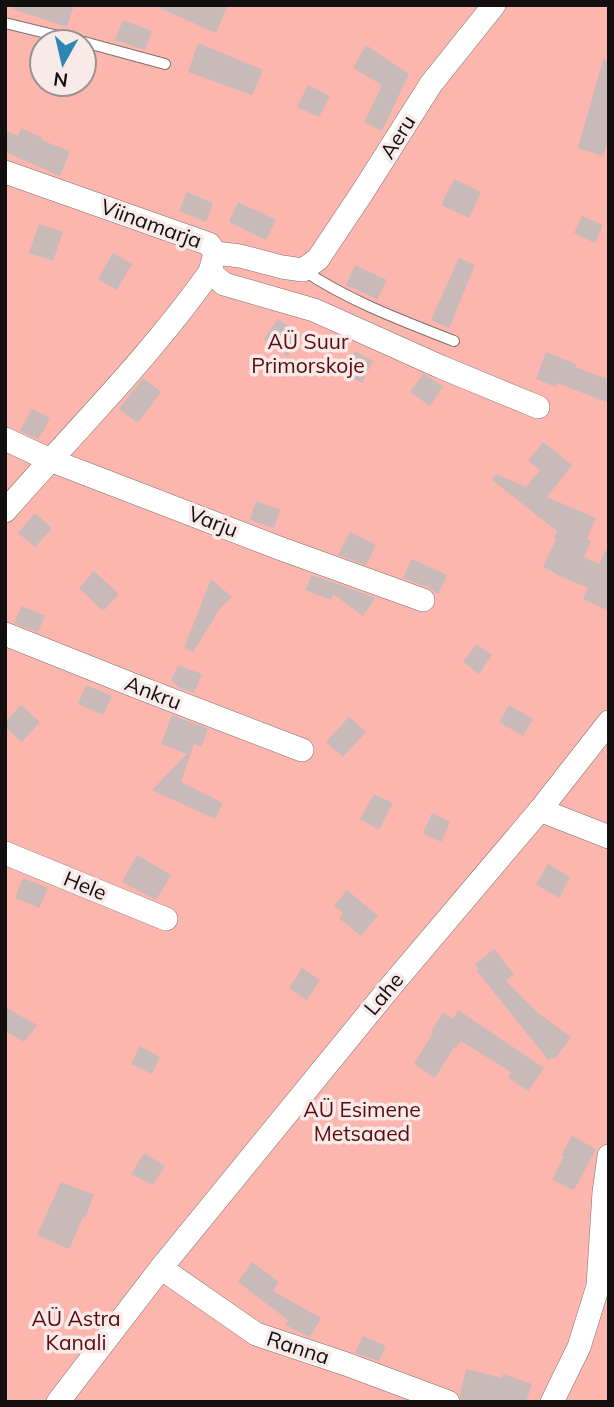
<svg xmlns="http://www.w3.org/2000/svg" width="614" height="1407" viewBox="0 0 614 1407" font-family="Mulish,sans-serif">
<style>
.green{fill:#fdb6ae;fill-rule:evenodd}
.building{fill:#c7bab8}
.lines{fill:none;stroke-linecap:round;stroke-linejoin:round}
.lane-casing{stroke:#7a6f6d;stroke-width:12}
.street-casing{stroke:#7a6f6d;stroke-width:24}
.lane{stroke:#fff;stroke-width:10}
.street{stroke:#fff;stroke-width:23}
.labels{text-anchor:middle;stroke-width:7;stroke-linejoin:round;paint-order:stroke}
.street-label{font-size:21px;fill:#130f0f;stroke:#f8eae9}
.park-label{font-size:21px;fill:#5b0b0d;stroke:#f8eae9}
</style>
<rect width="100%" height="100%" fill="#eadddb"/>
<!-- green -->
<path class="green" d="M5 5H609V1402H5ZM42 42H84V84H42Z"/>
<!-- building -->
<g class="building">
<polygon points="13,5 74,5 67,27 13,9"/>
<polygon points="153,5 228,5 216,33"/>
<polygon points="123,20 152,31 145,50 115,40"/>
<polygon points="198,43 263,70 252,95 188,72"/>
<polygon points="366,45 409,74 382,131 364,122 382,85 353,68"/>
<polygon points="603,60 609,61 609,138 603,156 578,148"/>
<polygon points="308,85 330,96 319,117 297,107"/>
<polygon points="21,128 42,138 41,140 70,151 60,176 5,152 5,130 18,136"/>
<polygon points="454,179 481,192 469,218 441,205"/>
<polygon points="187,192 213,203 206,222 179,211"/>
<polygon points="238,202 276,220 266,240 229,222"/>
<polygon points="582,216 603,225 595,243 574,233"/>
<polygon points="39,224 63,232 53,261 29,253"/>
<polygon points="113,253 132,264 117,290 98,279"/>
<polygon points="459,258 475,265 449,328 431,320"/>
<polygon points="355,265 387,280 377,299 346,285"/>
<polygon points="278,319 302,335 288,356 264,339"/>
<polygon points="355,351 373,361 362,383 344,373"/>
<polygon points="546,352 576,364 575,367 609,380 609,403 557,383 556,387 536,379"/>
<polygon points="423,374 443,386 430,406 410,392"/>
<polygon points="143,378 161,392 138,423 119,409"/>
<polygon points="32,409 50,418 39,439 20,431"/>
<polygon points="543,442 572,465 547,497 596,518 587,539 591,541 584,557 599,564 609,544 609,611 583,599 588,588 555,574 556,573 543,567 556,539 554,538 557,531 492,480 496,474 526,487 540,470 528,461"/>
<polygon points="256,501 280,510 274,528 250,520"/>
<polygon points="35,513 52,528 35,547 18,533"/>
<polygon points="350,532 376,545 366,565 338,555"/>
<polygon points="412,559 447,575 438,594 428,587 403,578"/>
<polygon points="94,571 119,594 103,611 79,588"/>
<polygon points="312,575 374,597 375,598 363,616 333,594 331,600 305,590"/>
<polygon points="211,579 232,597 221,607 193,652 184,648"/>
<polygon points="22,606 45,616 38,632 14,623"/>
<polygon points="476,644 492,655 479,674 463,662"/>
<polygon points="178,665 202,674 194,693 178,687 171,680"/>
<polygon points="86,685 112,696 103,715 78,704"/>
<polygon points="21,705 40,722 22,742 5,727 5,722"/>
<polygon points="509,705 533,719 523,736 499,722"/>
<polygon points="172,715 208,729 201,747 194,744 181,782 223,803 215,819 152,790 187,754 161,744"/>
<polygon points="349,717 366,732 343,757 326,742"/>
<polygon points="374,794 393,803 379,830 360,819"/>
<polygon points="432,813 450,822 441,842 423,833"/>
<polygon points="137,855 171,875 156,900 122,882"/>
<polygon points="548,864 570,877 559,898 536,884"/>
<polygon points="23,878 48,888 39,908 15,898"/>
<polygon points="347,890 378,916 361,936 339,918 343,913 334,906"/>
<polygon points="494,949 514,974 506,981 538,1013 571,1037 555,1059 551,1057 549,1061 477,971 479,969 475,964"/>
<polygon points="302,968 320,980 307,1000 289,988"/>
<polygon points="5,1007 37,1025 24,1042 5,1031"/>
<polygon points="458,1010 544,1068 528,1091 508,1078 511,1072 461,1041 456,1048 454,1047 435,1078 414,1064 433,1033 431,1032 443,1012 453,1019"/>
<polygon points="140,1046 160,1057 152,1074 131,1064"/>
<polygon points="572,1136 596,1149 574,1190 552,1180 564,1156 561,1155"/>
<polygon points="144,1153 165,1166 153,1185 131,1174"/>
<polygon points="61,1182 94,1195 85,1218 83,1217 69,1249 37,1235"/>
<polygon points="252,1262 279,1282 273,1291 321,1318 310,1337 285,1325 288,1320 238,1282"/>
<polygon points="363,1336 386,1346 379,1361 355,1353"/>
<polygon points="466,1369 502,1378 503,1374 532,1384 526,1402 462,1402 460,1395"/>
</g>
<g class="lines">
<defs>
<g id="lane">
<polyline points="5,23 83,42"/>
<polyline points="84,42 165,64"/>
<path d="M303 270C349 301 403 321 454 341"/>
</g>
<g id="street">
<polyline points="5,172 209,244 215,253 210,272 224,284 314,310 441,367 538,407"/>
<polyline points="215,253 240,256 282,267 303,270 318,259 362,193 431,84 494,5"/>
<polyline points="5,439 50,460 279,548 423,600"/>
<path d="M5 511C74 432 149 358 210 272"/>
<polyline points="5,634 138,687 302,750"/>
<polyline points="540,810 609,837"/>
<polyline points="5,853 166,919"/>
<polyline points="161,1268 256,1334 346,1364 448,1402"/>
<polyline points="58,1402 161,1268 391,986 540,810 609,722"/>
<polyline points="552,1402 579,1347 598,1286 604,1192 609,1156"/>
</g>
</defs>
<!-- lane casing -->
<use href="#lane" class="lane-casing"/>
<!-- street casing -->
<use href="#street" class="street-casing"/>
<!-- lane -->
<use href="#lane" class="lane"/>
<!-- street -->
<use href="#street" class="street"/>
</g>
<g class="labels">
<!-- street labels -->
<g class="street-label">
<text transform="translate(398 137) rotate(-58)" y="7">Aeru</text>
<text transform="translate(151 224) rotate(20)" y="7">Viinamarja</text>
<text transform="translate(213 522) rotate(21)" y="7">Varju</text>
<text transform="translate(153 693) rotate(21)" y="7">Ankru</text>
<text transform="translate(85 886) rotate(22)" y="7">Hele</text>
<text transform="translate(384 994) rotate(-50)" y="7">Lahe</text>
<text transform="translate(298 1348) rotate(18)" y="7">Ranna</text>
</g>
<!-- park labels -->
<g class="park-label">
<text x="308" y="349">AÜ Suur<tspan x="308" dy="24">Primorskoje</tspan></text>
<text x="362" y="1117">AÜ Esimene<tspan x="362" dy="24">Metsaaed</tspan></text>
<text x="76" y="1326">AÜ Astra<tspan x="76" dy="24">Kanali</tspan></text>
</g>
</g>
<!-- border -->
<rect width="614" height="1407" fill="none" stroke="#130f0f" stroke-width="14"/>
<!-- north arrow -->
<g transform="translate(63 63) rotate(188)"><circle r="33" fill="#f8eae9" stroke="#9c9292" stroke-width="2"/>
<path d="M0-5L12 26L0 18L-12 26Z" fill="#2e86b4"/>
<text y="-10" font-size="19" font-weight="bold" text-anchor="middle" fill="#130f0f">N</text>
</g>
</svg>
